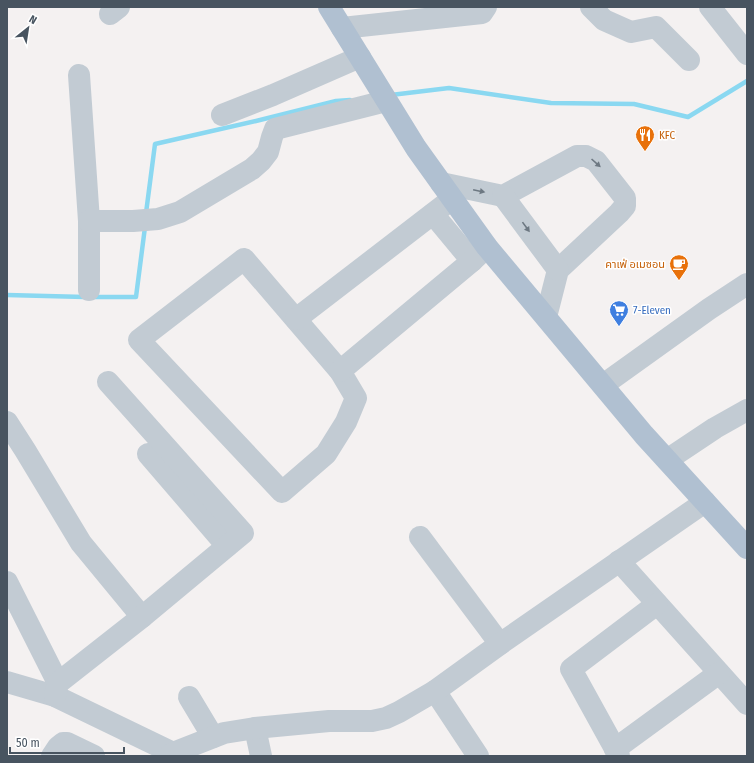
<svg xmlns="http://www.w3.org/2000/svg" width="754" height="763" viewBox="0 0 754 763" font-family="'Fira Sans Condensed','Noto Sans Thai',sans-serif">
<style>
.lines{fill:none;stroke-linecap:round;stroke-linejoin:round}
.stream{stroke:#8ad8f1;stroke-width:4.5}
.minor{stroke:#c2cbd3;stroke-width:22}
.major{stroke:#b0c0d1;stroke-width:22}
.oneway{fill:#6d7882}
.labels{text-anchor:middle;stroke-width:3;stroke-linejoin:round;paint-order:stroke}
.food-label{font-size:11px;fill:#c56008;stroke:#fff;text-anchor:start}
.shop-label{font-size:11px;fill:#366cbe;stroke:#fff;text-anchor:start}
</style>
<rect width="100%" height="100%" fill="#f4f1f1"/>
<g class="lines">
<!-- stream -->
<g class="stream">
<polyline points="391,95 449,88 551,103 634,104 688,117 747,81"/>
<polyline points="146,213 155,144 256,121 336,101 350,100"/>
<polyline points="7,295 85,297"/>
<polyline points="93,297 136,297 145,227"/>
</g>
<!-- minor -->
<g class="minor">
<polyline points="591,7 604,20 631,32 656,27 689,60"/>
<polyline points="710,7 747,54"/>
<polyline points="110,14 119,7"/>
<polyline points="342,28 482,13 486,7"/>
<polyline points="79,75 89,221 89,290"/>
<polyline points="222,115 273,95 360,57"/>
<polyline points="441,183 503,196 577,156 586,156 596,161 625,198 625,206 619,213 558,270 546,317"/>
<polyline points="503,196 558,270"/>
<polyline points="433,214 472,261"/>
<polyline points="89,221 133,221 158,219 180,212 252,169 261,161 268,152 272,137 275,129 386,101"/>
<polygon points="244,259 340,371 356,398 346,422 326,454 282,492 139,340"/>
<polyline points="296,319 452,199"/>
<polyline points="340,371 472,261 487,247"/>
<polyline points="603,385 709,309 747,284"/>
<polyline points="7,422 25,450 81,543 142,617"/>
<polyline points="148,454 227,546"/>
<polyline points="667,460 715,428 747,410"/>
<polyline points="420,537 500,644"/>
<polyline points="619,561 747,704"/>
<polyline points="7,582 58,683"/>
<polyline points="7,682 55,696 173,753"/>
<polyline points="435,691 478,756"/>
<polyline points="55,696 58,683 142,617 243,533 108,382"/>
<polyline points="189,697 213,737"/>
<polyline points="255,728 261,756"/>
<polyline points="615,749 719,673"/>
<polyline points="52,756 58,747 63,743 67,743 94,756"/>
<polyline points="169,756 173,753 224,733 255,728 329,721 372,721 386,718 399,712 435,691 500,644 705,502"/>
<polyline points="619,756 571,669 657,604"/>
</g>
<!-- major -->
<polyline class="major" points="329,7 416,148 487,247 644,435 747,548"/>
</g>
<!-- one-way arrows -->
<defs><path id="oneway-solid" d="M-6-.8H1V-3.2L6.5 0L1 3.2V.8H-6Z"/></defs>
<g class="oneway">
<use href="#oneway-solid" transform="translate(596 163) rotate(42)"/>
<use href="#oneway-solid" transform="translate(479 191) rotate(12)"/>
<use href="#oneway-solid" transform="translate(526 227) rotate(54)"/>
</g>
<!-- icons -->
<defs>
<symbol id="restaurant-pin" viewBox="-11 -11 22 30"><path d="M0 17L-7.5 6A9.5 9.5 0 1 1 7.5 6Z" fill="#e8710a" stroke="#fff"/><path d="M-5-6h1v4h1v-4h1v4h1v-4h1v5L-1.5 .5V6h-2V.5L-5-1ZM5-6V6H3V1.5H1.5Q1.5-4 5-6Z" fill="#fff"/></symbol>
<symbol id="cafe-pin" viewBox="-11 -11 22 30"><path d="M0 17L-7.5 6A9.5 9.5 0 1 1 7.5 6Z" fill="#e8710a" stroke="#fff"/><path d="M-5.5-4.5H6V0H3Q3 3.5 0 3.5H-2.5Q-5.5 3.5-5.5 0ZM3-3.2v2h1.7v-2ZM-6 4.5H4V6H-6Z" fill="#fff"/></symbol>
<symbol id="supermarket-pin" viewBox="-11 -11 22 30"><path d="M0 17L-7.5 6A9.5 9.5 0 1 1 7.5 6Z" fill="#3f7fe0" stroke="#fff"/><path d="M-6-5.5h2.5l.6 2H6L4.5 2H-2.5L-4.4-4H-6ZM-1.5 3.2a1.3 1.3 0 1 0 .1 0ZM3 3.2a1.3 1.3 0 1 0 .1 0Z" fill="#fff"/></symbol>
</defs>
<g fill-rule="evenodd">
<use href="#restaurant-pin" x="634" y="124" width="22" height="30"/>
<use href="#cafe-pin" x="668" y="253" width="22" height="30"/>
<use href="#supermarket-pin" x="608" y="299" width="22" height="30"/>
</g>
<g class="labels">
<!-- food labels -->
<g class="food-label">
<text x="659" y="139">KFC</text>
<text x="665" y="268" text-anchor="end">คาเฟ่ อเมซอน</text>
</g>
<!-- shop labels -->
<g class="shop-label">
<text x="633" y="314">7-Eleven</text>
</g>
</g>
<!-- border -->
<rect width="754" height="763" fill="none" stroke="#485460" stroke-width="16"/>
<!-- north arrow -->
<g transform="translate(28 28) rotate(30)" stroke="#ffffff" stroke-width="3" paint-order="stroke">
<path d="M0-3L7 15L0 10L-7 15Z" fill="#485460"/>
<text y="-6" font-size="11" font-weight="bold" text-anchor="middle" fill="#485460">N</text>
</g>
<!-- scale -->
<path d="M10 747v6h114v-6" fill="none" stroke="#485460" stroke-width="2"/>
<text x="16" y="747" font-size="12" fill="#485460" stroke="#ffffff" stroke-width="3" paint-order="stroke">50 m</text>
</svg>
